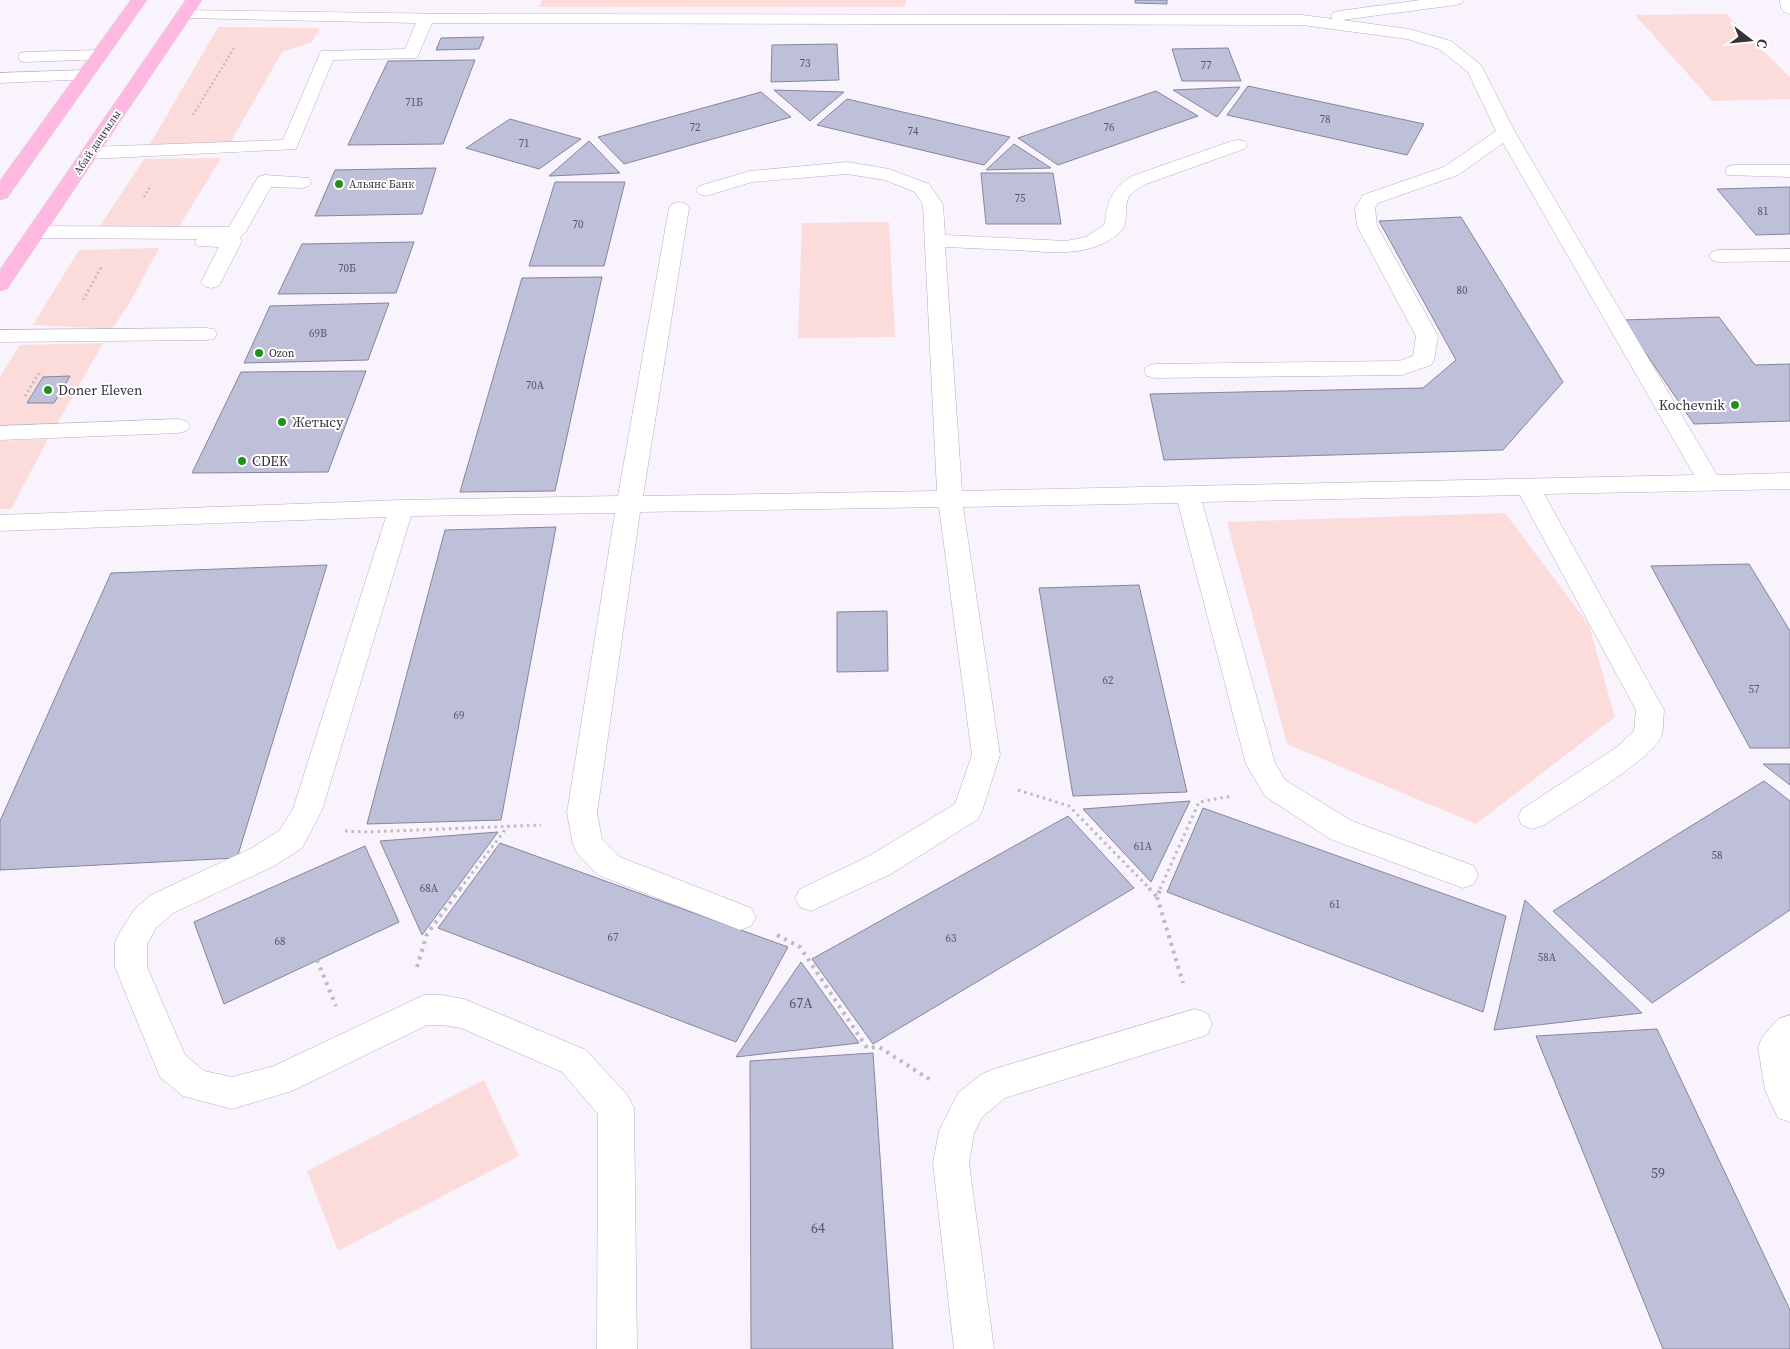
<svg xmlns="http://www.w3.org/2000/svg" width="1790" height="1349" viewBox="0 0 1790 1349" font-family="'Source Serif 4',serif">
<style>
.green{fill:#fbdcdb}
.building{fill:#bdc0d8;stroke:#83869d}
.lines{fill:none;stroke-linecap:round;stroke-linejoin:round}
.minor-casing{stroke:#b9acc1;stroke-width:1}
.major-casing{stroke:#d3d2d4;stroke-width:1}
.path-far3{stroke:#beb9c2;stroke-width:2;stroke-dasharray:2 2.5;stroke-linecap:butt}
.path-far2{stroke:#beb9c2;stroke-width:2.5;stroke-dasharray:2 3;stroke-linecap:butt}
.path-far1{stroke:#beb9c2;stroke-width:3;stroke-dasharray:2.5 4;stroke-linecap:butt}
.path{stroke:#beb9c2;stroke-width:4;stroke-dasharray:3 5;stroke-linecap:butt}
.minor{fill:#fff;fill-rule:evenodd}
.major{fill:#ffb9e0;fill-rule:evenodd}
.poi-dot{fill:#21911b;stroke:#fff;stroke-width:2}
.labels{text-anchor:middle;stroke-width:4;stroke-linejoin:round;paint-order:stroke}
.number-label{font-size:11px;fill:#595662}
.far-street-label{font-size:11px;fill:#38333b;stroke:#fff}
.far-poi-label{font-size:11px;fill:#38333b;stroke:#fff;text-anchor:start}
.poi-label{font-size:14px;fill:#38333b;stroke:#fff;text-anchor:start}
.near-number-label{font-size:14px;fill:#595662}
</style>
<rect width="100%" height="100%" fill="#f9f3fd"/>
<!-- green -->
<g class="green">
<polygon points="542,0 907,0 904,7 539,7"/>
<polygon points="1726,14 1790,77 1790,99 1712,101 1635,15"/>
<polygon points="218,27 320,28 312,42 282,52 230,143 149,146"/>
<polygon points="221,158 179,227 98,229 144,159"/>
<polygon points="889,222 895,337 798,338 802,223"/>
<polygon points="159,248 129,304 112,329 33,325 79,250"/>
<polygon points="103,343 57,424 0,425 0,377 20,345"/>
<polygon points="48,439 11,509 0,509 0,441"/>
<polygon points="1505,513 1589,625 1615,717 1476,824 1287,744 1227,522"/>
<polygon points="484,1080 519,1156 338,1251 307,1171"/>
</g>
<!-- building -->
<g class="building">
<polygon points="1135,0 1167,0 1167,4 1135,3"/>
<polygon points="484,37 479,49 436,50 441,38"/>
<polygon points="837,44 839,80 771,82 772,45"/>
<polygon points="1228,48 1241,81 1182,81 1172,49"/>
<polygon points="475,60 443,144 348,145 388,61"/>
<polygon points="1248,86 1424,124 1407,155 1227,115"/>
<polygon points="1240,87 1217,117 1173,90"/>
<polygon points="774,90 844,92 810,121"/>
<polygon points="1156,91 1198,116 1058,165 1018,138"/>
<polygon points="761,92 791,117 624,164 598,137"/>
<polygon points="847,99 1010,137 984,165 817,125"/>
<polygon points="510,119 581,139 539,169 466,148"/>
<polygon points="589,141 620,173 549,176"/>
<polygon points="1014,144 1051,168 986,170"/>
<polygon points="436,168 422,214 315,216 335,170"/>
<polygon points="981,173 1053,173 1061,224 986,224"/>
<polygon points="555,182 625,182 604,266 529,266"/>
<polygon points="1790,187 1790,234 1756,235 1717,189"/>
<polygon points="1461,217 1563,382 1503,450 1164,460 1150,394 1423,388 1456,360 1379,221"/>
<polygon points="414,242 396,293 278,294 302,244"/>
<polygon points="602,277 555,491 460,492 522,278"/>
<polygon points="389,303 368,360 244,363 270,306"/>
<polygon points="1719,317 1755,365 1790,364 1790,421 1694,424 1623,320"/>
<polygon points="366,371 328,472 192,473 241,372"/>
<polygon points="70,376 54,403 27,403 43,377"/>
<polygon points="556,527 501,820 367,824 445,530"/>
<polygon points="1749,564 1790,631 1790,748 1750,748 1651,566"/>
<polygon points="327,565 237,858 0,870 0,821 111,573"/>
<polygon points="1139,585 1187,792 1073,796 1039,588"/>
<polygon points="887,611 888,671 837,672 837,612"/>
<polygon points="1763,764 1790,764 1790,785"/>
<polygon points="1764,781 1790,801 1790,910 1652,1003 1553,911"/>
<polygon points="1190,801 1151,882 1083,809"/>
<polygon points="1203,808 1506,916 1483,1012 1167,892"/>
<polygon points="1068,816 1134,888 873,1044 812,959"/>
<polygon points="498,832 422,935 380,841"/>
<polygon points="500,843 788,947 736,1042 438,928"/>
<polygon points="365,846 399,922 224,1004 194,922"/>
<polygon points="1525,900 1642,1013 1494,1030"/>
<polygon points="801,962 859,1043 736,1057"/>
<polygon points="1657,1029 1790,1310 1790,1349 1663,1349 1536,1036"/>
<polygon points="873,1053 893,1349 751,1349 750,1061"/>
</g>
<g class="lines">
<defs>
<g id="minor">
<path d="M1421 0H1464L1462 3 1456 5 1342 20 1409 29 1451 41 1481 65 1515 132 1717 475 1790 473V489L1544 494 1664 710C1663 718 1664 729 1661 737 1651 760 1568 809 1544 825L1533 829 1522 825 1518 817 1522 809 1617 747 1634 731 1636 710 1520 495 1202 502 1275 763 1285 780 1352 821 1474 866 1478 875 1474 884 1463 888 1330 839 1265 796 1246 764 1178 503 963 507 1000 755 982 811 978 819 891 874 811 911 800 907 795 898 800 889 869 856 955 804 972 755 939 507 640 512 597 813 602 839 620 857 751 908 756 917 751 926 740 930 598 875 577 853 573 844 567 813 615 513 411 516 322 810 302 848 274 866 173 913 156 928 147 944V967L185 1055 204 1071 232 1077 274 1066 424 995H442L464 999 586 1050 628 1096 634 1108 637 1349H597L598 1114 562 1072 461 1028 442 1025H427L292 1091 232 1109 183 1096 160 1077 115 967V942L120 932 134 910 151 895 252 848 280 830 293 809 386 517 0 531V515L401 500 618 496 669 208 672 204 679 202 686 204 689 208 643 496 937 491 923 205 915 192 885 180 847 174 752 182 706 196 699 194 696 190 699 186 750 171 847 162 889 169 929 184 943 205 945 235 1066 241 1086 237 1105 224C1107 201 1112 189 1132 176L1232 141 1238 140 1244 141 1247 145 1244 149 1146 184C1140 187 1134 191 1130 195 1122 206 1130 222 1121 231 1092 259 1050 252 1014 250 991 249 968 248 945 247L962 491 1694 475 1503 143 1458 175 1378 203 1375 208 1377 226 1438 336 1434 360 1431 365 1402 375 1155 378 1147 376 1144 371 1147 366 1155 364 1399 361 1413 356 1416 336 1357 226 1355 208 1363 195 1444 167 1496 131 1468 72 1439 49 1407 39 1302 25 432 23 417 58 333 60 296 149 90 159 83 157 81 153 83 149 90 147 283 140 321 51 405 49 416 23 185 18 179 16 177 13 179 10 455 14 1302 15 1333 19 1331 16 1333 13 1339 11Z"/>
<path d="M1780 0H1790V14C1782 12 1780 8 1780 0Z"/>
<polygon points="100,50 106,51 108,55 106,59 26,62 20,61 18,57 20,53 26,52"/>
<polygon points="85,70 91,71 94,75 91,79 0,83 0,73"/>
<polygon points="1734,165 1790,165 1790,177 1727,175 1725,171 1727,167"/>
<polygon points="265,175 309,178 311,182 309,186 302,188 271,187 245,233 240,238 242,241 221,282 218,286 211,288 204,286 201,282 219,247 198,246 195,242 197,239 36,238 29,236 26,232 29,228 36,226 229,227 258,177"/>
<polygon points="1790,249 1790,261 1719,262 1712,260 1709,256 1712,252 1719,250"/>
<polygon points="206,328 214,329 217,334 214,339 206,340 0,342 0,330"/>
<polygon points="178,419 186,421 190,426 186,431 178,433 0,440 0,426"/>
<polygon points="1195,1009 1207,1013 1212,1024 1207,1035 1005,1098 982,1117 974,1133 969,1163 994,1349 954,1349 933,1163 939,1131 958,1093 982,1074 994,1069"/>
<polygon points="1790,1015 1790,1122 1778,1118 1765,1090 1758,1047 1763,1036 1778,1019"/>
</g>
<g id="major">
<polygon points="131,0 147,0 7,198 0,200 0,181"/>
<polygon points="186,0 202,0 7,289 0,291 0,270"/>
</g>
</defs>
<!-- minor casing -->
<use href="#minor" class="minor-casing"/>
<!-- major casing -->
<use href="#major" class="major-casing"/>
<!-- path-far3 -->
<g class="path-far3">
<polyline points="193,115 234,48"/>
<polyline points="144,197 151,185"/>
</g>
<!-- path-far2 -->
<g class="path-far2">
<polyline points="83,300 102,266"/>
<polyline points="25,396 41,370"/>
</g>
<!-- path-far1 -->
<g class="path-far1">
<polyline points="1018,790 1069,806 1150,889"/>
<polyline points="345,831 368,832 541,825"/>
<polyline points="460,889 508,826"/>
<polyline points="1160,889 1199,802 1232,796"/>
</g>
<!-- path -->
<g class="path">
<polyline points="1149,888 1157,897 1161,888"/>
<polyline points="1157,897 1183,983"/>
<polyline points="777,935 800,947 867,1048 879,1047 932,1081"/>
<polyline points="317,960 336,1006"/>
<polyline points="417,967 427,934 461,888"/>
</g>
<!-- minor -->
<use href="#minor" class="minor"/>
<!-- major -->
<use href="#major" class="major"/>
</g>
<!-- markers -->
<g class="poi-dot">
<circle cx="339" cy="184" r="5"/>
<circle cx="259" cy="353" r="5"/>
<circle cx="48" cy="390" r="5"/>
<circle cx="1735" cy="405" r="5"/>
<circle cx="282" cy="422" r="5"/>
<circle cx="242" cy="461" r="5"/>
</g>
<g class="labels">
<!-- number labels -->
<g class="number-label">
<text x="805" y="67">73</text>
<text x="1206" y="69">77</text>
<text x="414" y="106">71Б</text>
<text x="1325" y="123">78</text>
<text x="695" y="131">72</text>
<text x="1109" y="131">76</text>
<text x="913" y="135">74</text>
<text x="524" y="147">71</text>
<text x="1020" y="202">75</text>
<text x="1763" y="215">81</text>
<text x="578" y="228">70</text>
<text x="347" y="272">70Б</text>
<text x="1462" y="294">80</text>
<text x="318" y="337">69В</text>
<text x="535" y="389">70А</text>
<text x="1108" y="684">62</text>
<text x="1754" y="693">57</text>
<text x="459" y="719">69</text>
<text x="1143" y="850">61А</text>
<text x="1717" y="859">58</text>
<text x="429" y="892">68А</text>
<text x="1335" y="908">61</text>
<text x="613" y="941">67</text>
<text x="951" y="942">63</text>
<text x="280" y="945">68</text>
<text x="1547" y="961">58А</text>
</g>
<!-- far-street labels -->
<g class="far-street-label">
<text transform="translate(97 142) rotate(-56)" y="4">Абай даңғылы</text>
</g>
<!-- far-poi labels -->
<g class="far-poi-label">
<text x="349" y="188">Альянс Банк</text>
<text x="269" y="357">Ozon</text>
</g>
<!-- poi labels -->
<g class="poi-label">
<text x="58" y="395">Doner Eleven</text>
<text x="1725" y="410" text-anchor="end">Kochevnik</text>
<text x="292" y="427">Жетысу</text>
<text x="252" y="466">CDEK</text>
</g>
<!-- near-number labels -->
<g class="near-number-label">
<text x="801" y="1008">67А</text>
<text x="1658" y="1178">59</text>
<text x="818" y="1233">64</text>
</g>
</g>
<!-- north arrow -->
<g transform="translate(1750 40) rotate(106)" stroke="#ffffff" stroke-width="4" paint-order="stroke">
<path d="M0-4L9 19L0 12L-9 19Z" fill="#38333b"/>
<text y="-8" font-size="14" font-weight="bold" text-anchor="middle" fill="#38333b">С</text>
</g>
</svg>
